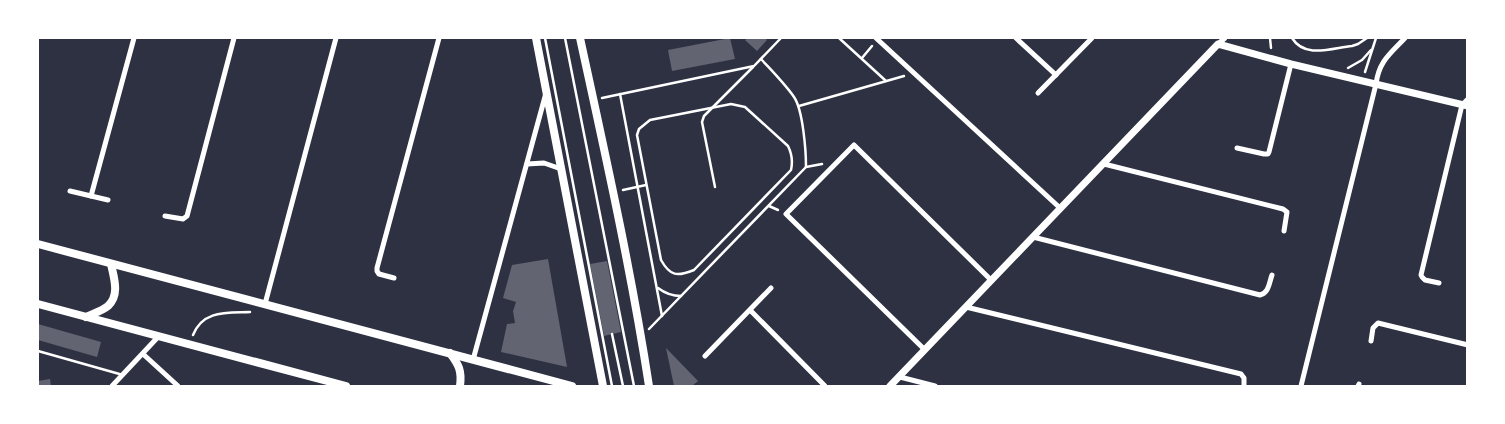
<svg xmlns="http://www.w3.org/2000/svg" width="1505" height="424" viewBox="0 0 1505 424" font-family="'Fira Sans',sans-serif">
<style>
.building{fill:#626471}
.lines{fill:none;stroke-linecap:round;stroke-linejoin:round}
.path{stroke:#fff;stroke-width:2.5}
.service{stroke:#fff;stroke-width:2.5}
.minor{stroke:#fff;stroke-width:5}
.tertiary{stroke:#fff;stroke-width:7}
.secondary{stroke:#fff;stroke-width:8}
</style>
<rect width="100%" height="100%" fill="#2d3142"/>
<!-- building -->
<g class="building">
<polygon points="730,38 735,59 672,71 668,50"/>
<polygon points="748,38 765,38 767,40 757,51 745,40"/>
<polygon points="548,259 567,367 501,352 507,324 515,323 513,311 516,302 503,298 512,265"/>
<polygon points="607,261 621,332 604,336 590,264"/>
<polygon points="38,324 101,342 97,357 38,340"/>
<polygon points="666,348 698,381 692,386 674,386"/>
<polygon points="50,379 51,386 38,386 38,381"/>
</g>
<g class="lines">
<!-- path -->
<g class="path">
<polyline points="839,38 886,81"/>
<polyline points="1270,38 1271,48"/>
<path d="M1292 38C1305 59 1332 48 1352 46L1358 44 1367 38"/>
<polyline points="862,58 872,46"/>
<path d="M761 59C772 71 785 84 794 97 803 110 806 151 806 167"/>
<polyline points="1348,68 1362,60 1371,50"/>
<polyline points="1365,72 1376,38"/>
<polyline points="620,94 662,316"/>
<polyline points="602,98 754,66 781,38"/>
<path d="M731 104 745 107 788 146C792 154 793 161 791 170L694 270C677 277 670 276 661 260L637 135 639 129 650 120Z"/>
<polyline points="799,106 904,76"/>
<polyline points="715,187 702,122 704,116 753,67"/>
<polyline points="623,190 646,185"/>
<polyline points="769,206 778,210"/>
<path d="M658 288C666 294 672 296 681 296"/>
<polyline points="649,329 806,167 822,164"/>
<polyline points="612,334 623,386"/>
<path d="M193 335C203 310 226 313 250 312"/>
</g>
<!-- service -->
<g class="service">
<polyline points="545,38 612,386"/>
<polyline points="565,38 634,386"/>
<polyline points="38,351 123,375"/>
</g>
<!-- minor -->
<g class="minor">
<polyline points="876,38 1060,208"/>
<polyline points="1016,38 1056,75"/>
<polyline points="1218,44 1225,38"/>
<polyline points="1038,93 1092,38"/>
<polyline points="1237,148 1264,154 1268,154 1269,152 1291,64"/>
<polyline points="527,164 544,163 561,169"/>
<polyline points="1104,164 1283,209 1287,212 1284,231"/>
<polyline points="70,191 108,200"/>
<polyline points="91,196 134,38"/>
<polyline points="165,216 183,219 187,216 234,38"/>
<path d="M1033 237 1260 295C1269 293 1269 283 1272 275"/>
<polyline points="394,278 379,274 377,271 377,268 439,38"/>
<polyline points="1439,283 1425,280 1422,277 1421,275 1462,105 1468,99"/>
<polyline points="265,304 336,38"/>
<polyline points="966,307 1241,374 1244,378 1244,386"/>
<polyline points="750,310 825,386"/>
<polyline points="1371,341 1373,328 1378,323 1468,345"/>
<polyline points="925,350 786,214 854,145 991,280"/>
<polyline points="143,354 178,386"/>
<polyline points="705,356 771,288"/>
<polyline points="473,360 546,93"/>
<polyline points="900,377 935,386"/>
<polyline points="112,386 158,337"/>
<path d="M1301 386 1376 84C1379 61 1390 54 1405 38"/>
<polyline points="1358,386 1359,384"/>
</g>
<!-- tertiary -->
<polyline class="tertiary" points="890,386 1218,44 1291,64 1468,106"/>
<!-- secondary -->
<g class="secondary">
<polyline points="536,38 603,386"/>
<path d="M580 38C605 153 631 269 649 386"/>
<polyline points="38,244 572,386"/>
<polyline points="38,304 346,386"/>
<path d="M86 317C92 314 102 311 108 306 120 295 114 278 111 264"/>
<path d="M450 353C459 365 462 371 460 386"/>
</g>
</g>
<!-- border -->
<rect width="1505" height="424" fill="none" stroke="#ffffff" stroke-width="78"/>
</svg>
